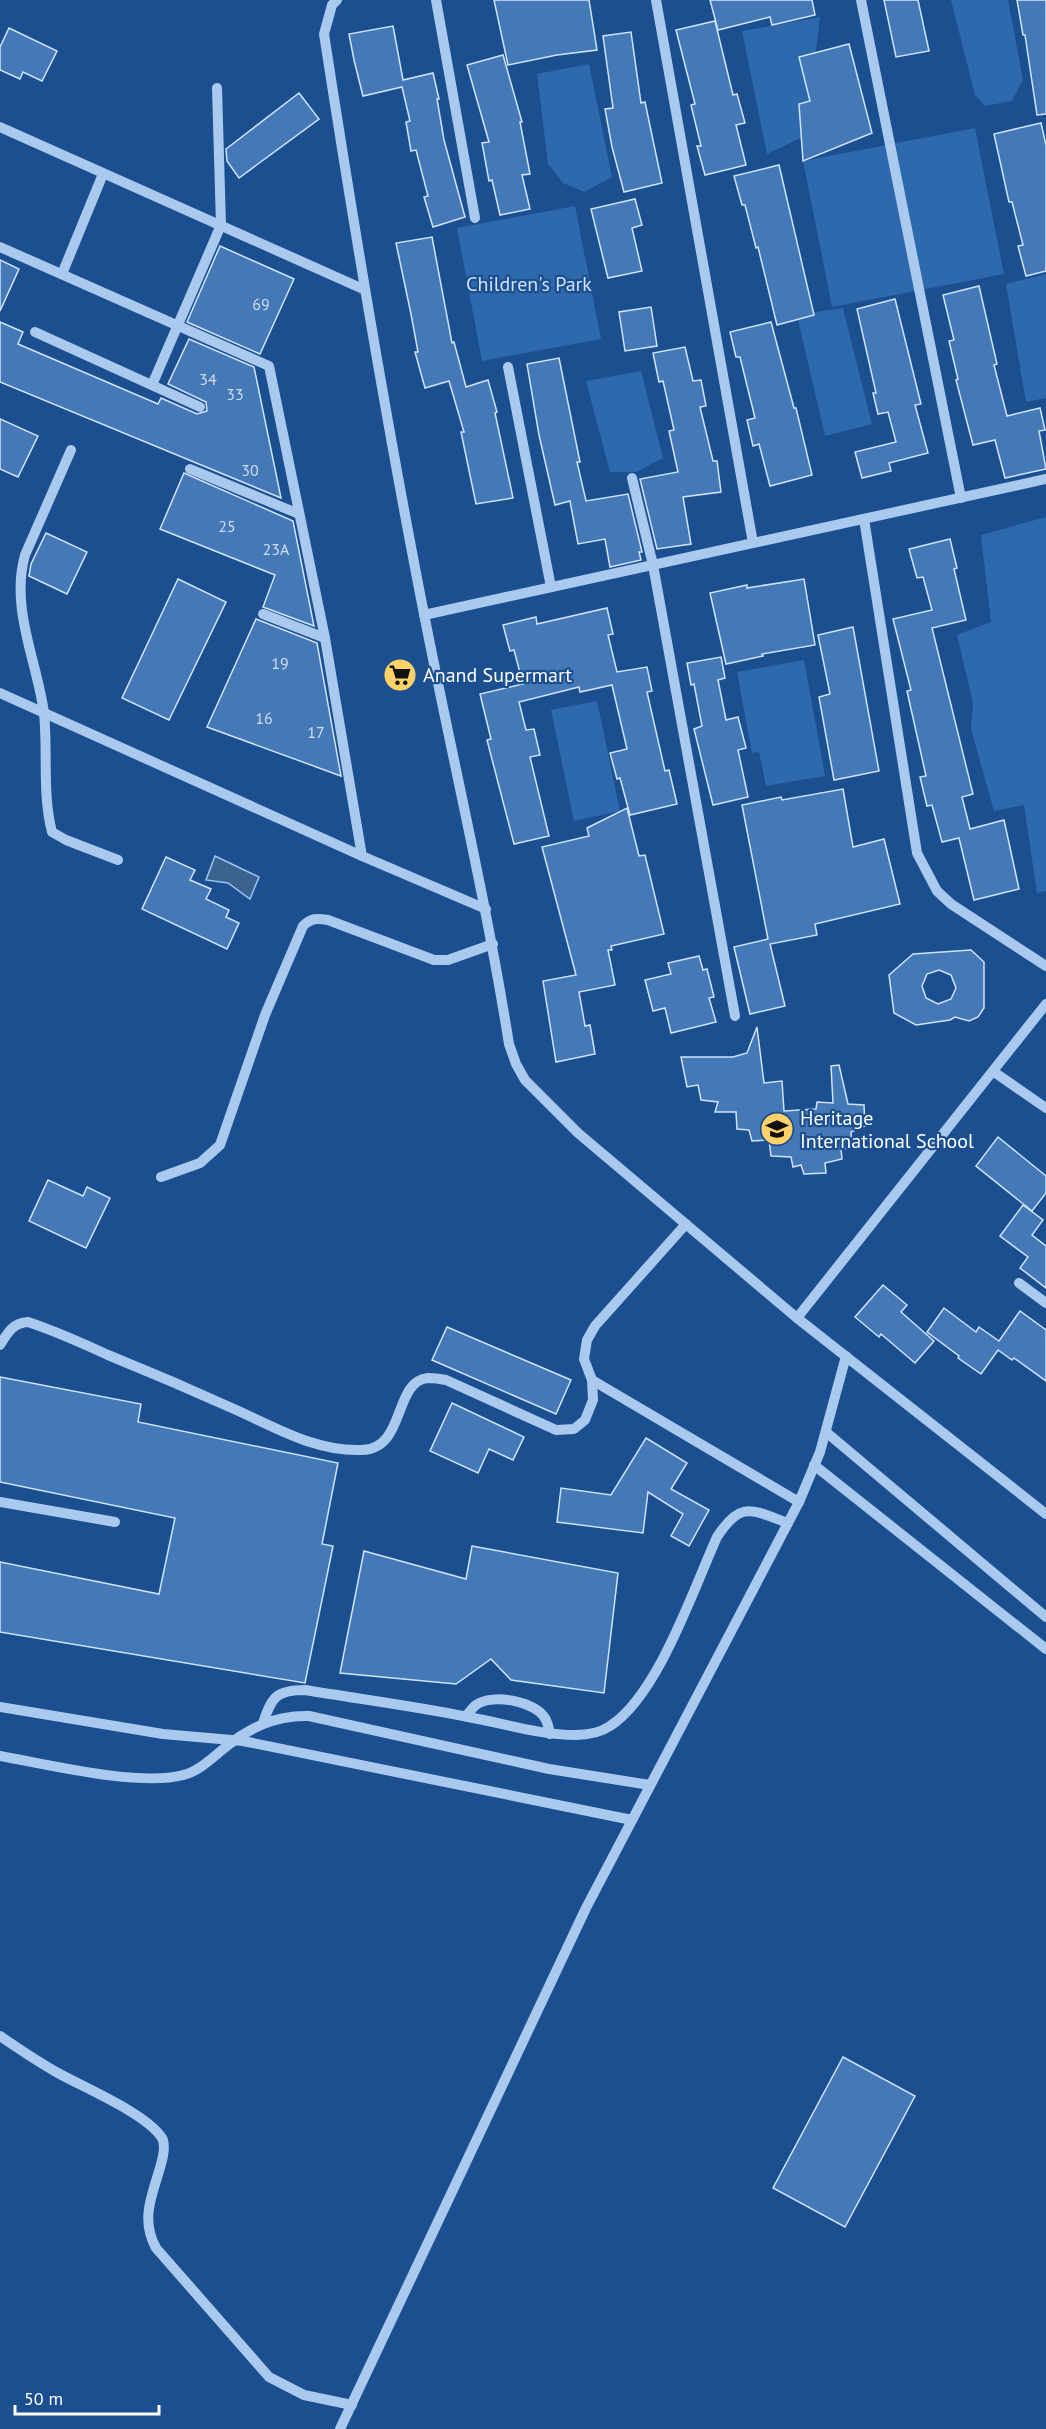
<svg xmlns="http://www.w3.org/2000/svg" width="1046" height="2429" viewBox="0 0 1046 2429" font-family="'PT Sans',sans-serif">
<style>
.green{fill:#2e69ad}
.water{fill:#3c6290;stroke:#9cc4f0;stroke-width:1.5}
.building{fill:#4478b7;stroke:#cfe3fa;stroke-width:1.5;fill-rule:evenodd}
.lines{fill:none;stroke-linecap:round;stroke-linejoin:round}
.minor{stroke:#a9c9ee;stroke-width:10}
.labels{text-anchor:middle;stroke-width:4.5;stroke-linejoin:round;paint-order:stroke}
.number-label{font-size:16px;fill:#d0dded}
.park-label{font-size:20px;fill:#cfe3fa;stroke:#1b4f8f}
.poi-label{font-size:20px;fill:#fff;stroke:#1b4f8f;text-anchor:start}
</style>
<rect width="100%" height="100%" fill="#1b4f8f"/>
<!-- green -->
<g class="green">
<polygon points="951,0 1008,0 1023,80 1012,101 985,106 975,95"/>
<polygon points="820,17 805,136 767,154 742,31"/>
<polygon points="589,64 612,177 584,192 563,183 548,164 537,74"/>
<polygon points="975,128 1004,274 832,307 803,161"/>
<polygon points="575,206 601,339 482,361 457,228"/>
<polygon points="1046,274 1046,398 1026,402 1006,284"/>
<polygon points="843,308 872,424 825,436 797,315"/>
<polygon points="641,371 663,458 636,472 610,472 586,381"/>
<polygon points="1046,517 1046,891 1037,893 1024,805 994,811 971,729 973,703 957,635 991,622 981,535"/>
<polygon points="804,660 825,776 766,786 759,752 752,753 737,672"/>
<polygon points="597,701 620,811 574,821 551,710"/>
</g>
<!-- water -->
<polygon class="water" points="215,856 259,877 250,899 228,883 206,880"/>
<!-- building -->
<g class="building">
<polygon points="494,0 589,0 597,50 557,55 508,65"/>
<polygon points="710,0 812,0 815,15 772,25 770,17 718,30"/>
<polygon points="884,0 918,0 929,51 896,57"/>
<polygon points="1017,0 1046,0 1046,114 1037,115 1025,35 1023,35"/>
<polygon points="715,21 733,95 737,94 745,123 736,125 746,165 705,175 697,146 701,146 691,105 695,104 676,30"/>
<polygon points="393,26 403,80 433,73 439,99 437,99 444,140 465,217 433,227 424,197 428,196 416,150 411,151 406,122 410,121 402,87 363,96 354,60 349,34"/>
<polygon points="9,28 57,51 42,81 23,72 20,79 0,70 0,47"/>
<polygon points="631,32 641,103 645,102 662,183 624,192 612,147 605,109 613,108 603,36"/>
<polygon points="849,44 872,133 803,161 799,104 810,101 799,57"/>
<polygon points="503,55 522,122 520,122 530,174 522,175 530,209 500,215 492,180 489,181 482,143 489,142 467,65"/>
<polygon points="299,93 319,119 239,178 227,161 226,149"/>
<polygon points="1041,123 1046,145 1046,271 1026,276 1018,246 1023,245 1012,202 1009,202 994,134"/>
<polygon points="779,165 814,315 777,325 758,247 756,248 745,205 742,205 734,176"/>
<polygon points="635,199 642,225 632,228 642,271 608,278 591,209"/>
<polygon points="432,237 452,343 454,342 466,387 488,380 497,412 495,413 513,498 476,504 461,432 464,432 449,381 425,388 415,352 418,352 411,314 396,243"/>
<polygon points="220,246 294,279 260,354 187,322"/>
<polygon points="0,260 19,269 0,311"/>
<polygon points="979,286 997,364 994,365 1007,416 1040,408 1045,430 1039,431 1046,469 1005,478 995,440 973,445 956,380 958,379 949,341 954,340 943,295"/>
<polygon points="895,299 921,404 915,405 928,453 889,463 891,471 862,478 855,452 896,442 888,412 878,414 873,393 876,393 857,309"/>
<polygon points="651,307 657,346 625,351 619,312"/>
<polygon points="0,322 23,332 18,344 158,404 161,398 197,414 207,411 206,402 168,384 189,339 254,367 281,498 0,382"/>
<polygon points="771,322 794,408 796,408 812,475 770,486 759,444 753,446 747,420 755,418 740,357 736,357 730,332"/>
<polygon points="685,347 693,381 701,380 706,406 700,407 713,461 717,461 721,492 683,497 691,544 657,549 640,479 678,472 669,431 674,430 663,381 659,382 653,353"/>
<polygon points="559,358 580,462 577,462 586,501 628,494 642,552 639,552 641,560 610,567 605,539 578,544 570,501 555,505 539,435 527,364"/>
<polygon points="0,419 38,436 18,477 0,469"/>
<polygon points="184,473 293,521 314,626 263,607 275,575 160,529"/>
<polygon points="46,533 87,552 67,594 29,576 31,564"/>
<polygon points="950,539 957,568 954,569 966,620 932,628 973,794 962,797 970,829 1004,820 1019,889 974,900 959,838 942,842 932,805 927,806 920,777 926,776 907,691 911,690 893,619 932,610 923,577 917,578 909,549"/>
<polygon points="178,579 226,602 169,720 122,698"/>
<polygon points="804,579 815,645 762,654 763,656 726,664 710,593 747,585 747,588"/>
<polygon points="607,608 613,634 608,635 617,672 647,667 652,691 647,692 665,771 669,770 677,804 630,815 620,778 617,779 610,753 627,749 612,685 580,692 579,687 519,702 526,730 534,729 540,755 530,757 549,836 514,844 487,740 491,739 480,694 523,684 514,650 510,651 503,625 536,617 537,624"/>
<polygon points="256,619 317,643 341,776 207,727"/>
<polygon points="853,627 879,771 834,780 819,697 830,694 818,635"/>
<polygon points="721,657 725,678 718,680 726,720 738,717 746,748 738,750 748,797 713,805 694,729 702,726 694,684 691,685 687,663"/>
<polygon points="843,789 853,847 884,839 900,904 815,924 817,935 770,944 785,1006 750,1014 734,947 768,939 742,805 781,797 782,800"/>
<polygon points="627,808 639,856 645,855 664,934 611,946 612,950 608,950 615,985 579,992 585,1026 590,1025 595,1054 556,1062 543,981 576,975 542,847 589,836 587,828"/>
<polygon points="166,857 195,870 190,880 211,889 206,899 229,910 226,917 239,923 227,949 142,909"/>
<path d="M971 950 984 962V1008L978 1017 969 1021 955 1017 950 1020 916 1025 894 1013 889 975 913 954ZM939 970 951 975 956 988 951 999 938 1004 926 998 922 986 927 974Z"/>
<polygon points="699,956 703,970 707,969 714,997 709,998 716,1022 671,1033 665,1008 653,1011 645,980 671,974 668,963"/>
<polygon points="757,1027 764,1083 782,1081 784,1111 816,1109 817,1102 833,1103 831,1066 839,1065 848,1104 864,1105 865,1126 851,1132 852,1148 841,1149 842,1159 825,1163 826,1173 804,1174 801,1165 793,1167 791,1157 771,1156 769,1140 752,1141 749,1130 737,1129 736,1112 715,1112 718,1102 701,1100 698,1085 687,1087 681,1057 733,1057 747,1053"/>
<polygon points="998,1137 1046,1176 1046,1193 1032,1211 976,1166"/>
<polygon points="48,1180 83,1196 87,1187 110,1198 86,1248 29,1221"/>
<polygon points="1023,1205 1043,1220 1032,1235 1046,1246 1046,1288 1020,1268 1028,1257 1000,1236"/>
<polygon points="883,1285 907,1305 901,1312 934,1341 915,1363 881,1334 879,1337 855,1317"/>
<polygon points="944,1308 976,1332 979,1327 999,1341 1020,1311 1046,1330 1046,1381 1014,1358 1012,1360 998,1350 981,1374 958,1358 959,1356 927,1332"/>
<polygon points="447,1327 571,1380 556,1414 432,1360"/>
<polygon points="0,1377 141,1404 138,1422 338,1463 322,1544 333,1546 305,1683 0,1632 0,1562 159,1594 175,1518 0,1482"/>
<polygon points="452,1403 524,1437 513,1460 489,1449 478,1473 430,1451"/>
<polygon points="646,1438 687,1463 671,1489 709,1510 689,1546 671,1536 683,1514 648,1492 643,1533 557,1522 561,1488 611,1495"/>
<polygon points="472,1546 618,1573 604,1693 511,1680 491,1659 456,1684 340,1673 364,1551 466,1579"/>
<polygon points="843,2057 915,2096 845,2227 773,2188"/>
</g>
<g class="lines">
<!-- minor -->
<g class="minor">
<path d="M337 0 332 5 324 34C354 228 386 421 424 614 452 757 486 899 509 1044L516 1064 525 1080 578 1133 797 1318 1046 1514"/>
<polyline points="436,0 475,218"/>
<polyline points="656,0 753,543"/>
<polyline points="861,0 961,498"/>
<polyline points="0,127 363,289"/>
<polyline points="0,247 269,366 325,638 362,856"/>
<polyline points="62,274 103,174"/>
<polyline points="35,332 200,407"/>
<polyline points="508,367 551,587"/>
<polyline points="152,385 221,225 217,88"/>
<path d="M71 450 25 555C10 608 37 661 44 713 48 752 42 794 52 832L66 840 118 860"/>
<polyline points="190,469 299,514"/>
<polyline points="632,478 653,565 735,1016"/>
<polyline points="864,519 917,853 937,891 951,904 1046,966"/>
<polyline points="263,614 325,638"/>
<polyline points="424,615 1046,479"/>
<polyline points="0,693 362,856 486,909"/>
<polyline points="994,1072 1046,1108"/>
<path d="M161 1177 200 1163 220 1145 265 1015 303 926C311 918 317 918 328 920L434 960H448L493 944"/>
<polyline points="1019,1283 1046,1303"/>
<polyline points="797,1318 1046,1004"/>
<path d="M0 1345C8 1332 13 1323 28 1322 55 1331 82 1343 108 1355 150 1372 192 1390 234 1409 275 1427 315 1452 362 1450 406 1449 393 1381 428 1378 434 1378 441 1379 446 1380L556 1430 574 1429 585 1420 593 1400 592 1380 584 1359 587 1340 595 1326 686 1224"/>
<polyline points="592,1380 799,1502"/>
<polyline points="826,1432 1046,1617"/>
<polyline points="814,1465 1046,1649"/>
<polyline points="0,1502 115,1522"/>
<polyline points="0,1707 163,1734 243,1741 632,1820"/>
<path d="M466 1716C469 1713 472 1708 476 1705 492 1693 537 1701 546 1720 548 1724 549 1729 550 1734"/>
<path d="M263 1723C272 1696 277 1690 305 1690 359 1699 414 1706 468 1717 503 1723 539 1735 575 1735 588 1735 600 1733 610 1726 658 1695 693 1590 717 1537 741 1500 752 1510 788 1523"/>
<path d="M0 1756C46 1764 139 1787 183 1775 197 1772 210 1760 222 1750 248 1728 275 1715 309 1716L549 1769 650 1785"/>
<path d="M0 2036C19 2049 38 2062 58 2073 85 2088 147 2114 162 2138 165 2143 164 2150 163 2156 156 2189 138 2215 156 2248L269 2377 304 2395 352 2405"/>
<polyline points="340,2429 586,1908 799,1502 820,1452 846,1356"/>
</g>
</g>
<!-- icons -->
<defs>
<symbol id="supermarket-disc" viewBox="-11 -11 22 22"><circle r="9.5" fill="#ffd166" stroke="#1b4f8f"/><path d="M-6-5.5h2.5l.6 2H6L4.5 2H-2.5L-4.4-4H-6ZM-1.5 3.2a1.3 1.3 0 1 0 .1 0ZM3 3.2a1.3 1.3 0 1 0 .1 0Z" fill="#111"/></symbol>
<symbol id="school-disc" viewBox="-11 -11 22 22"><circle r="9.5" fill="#ffd166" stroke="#1b4f8f"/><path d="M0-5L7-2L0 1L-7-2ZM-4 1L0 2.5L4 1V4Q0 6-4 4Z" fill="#111"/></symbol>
</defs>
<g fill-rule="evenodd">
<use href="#supermarket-disc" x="381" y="656" width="38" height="38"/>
<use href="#school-disc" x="758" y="1110" width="38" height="38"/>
</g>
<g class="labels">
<!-- number labels -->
<g class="number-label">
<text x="261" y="310">69</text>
<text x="208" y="385">34</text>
<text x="235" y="400">33</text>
<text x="250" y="476">30</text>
<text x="227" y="532">25</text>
<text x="276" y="555">23A</text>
<text x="280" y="669">19</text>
<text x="264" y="724">16</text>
<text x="316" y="738">17</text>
</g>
<!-- park labels -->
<g class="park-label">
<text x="529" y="291">Children's Park</text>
</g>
<!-- poi labels -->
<g class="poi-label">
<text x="423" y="682">Anand Supermart</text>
<text x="800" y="1125">Heritage<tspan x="800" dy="23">International School</tspan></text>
</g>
</g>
<!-- scale -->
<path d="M15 2405v9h144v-9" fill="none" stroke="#ffffff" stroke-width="3"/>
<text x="24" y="2405" font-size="18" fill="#ffffff" stroke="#1b4f8f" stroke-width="4.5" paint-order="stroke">50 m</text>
</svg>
